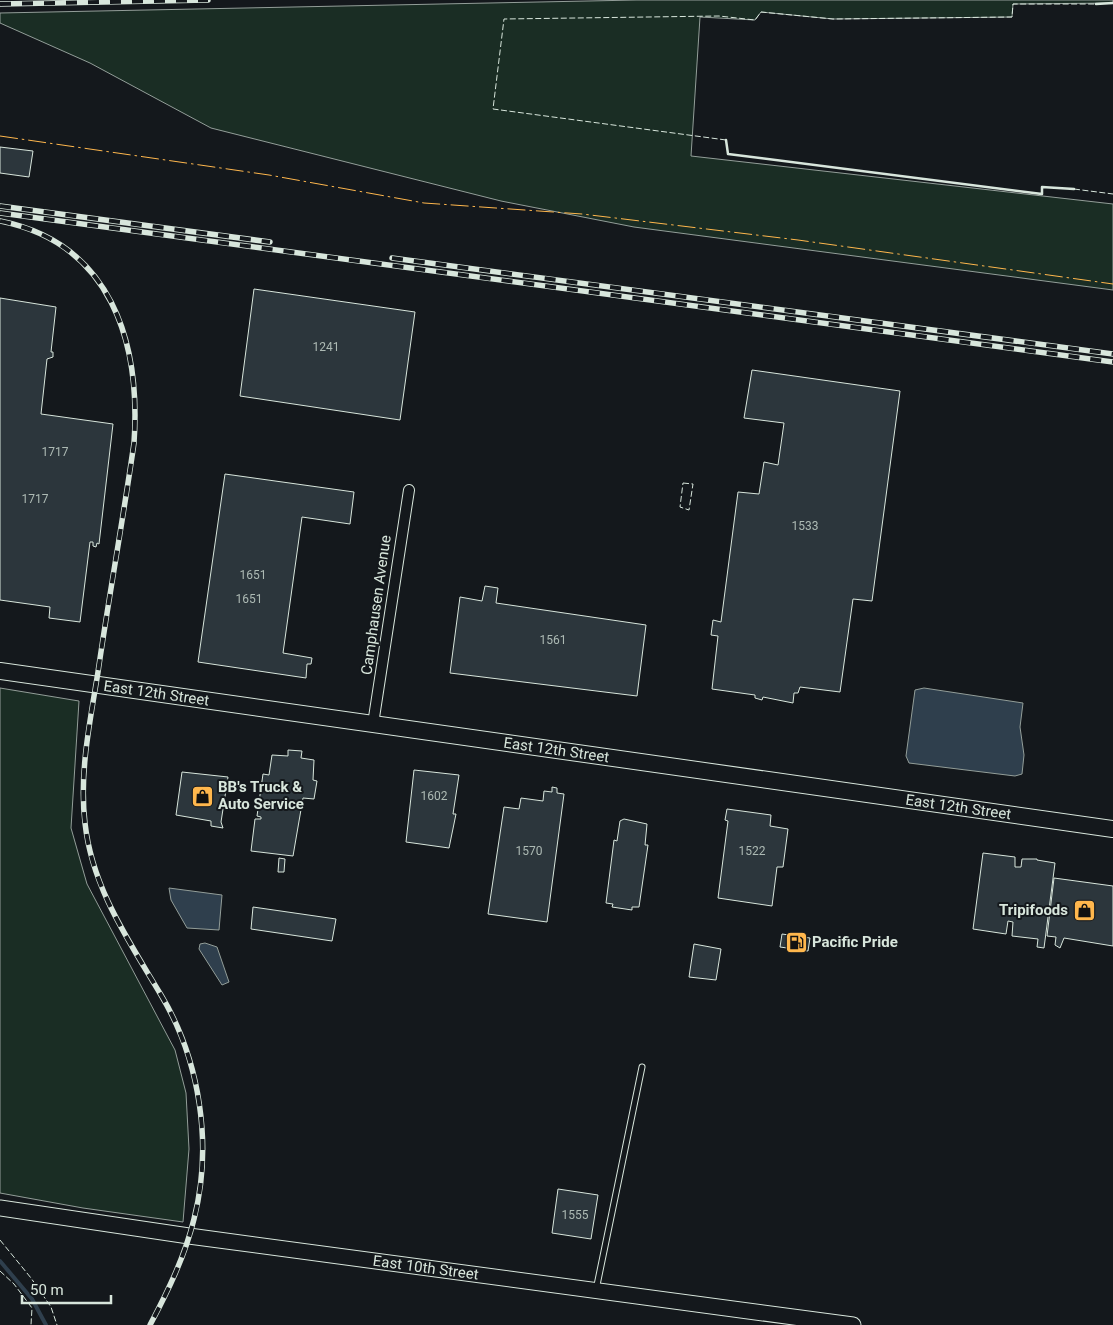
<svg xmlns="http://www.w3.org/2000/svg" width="1113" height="1325" viewBox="0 0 1113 1325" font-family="Roboto,sans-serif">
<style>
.green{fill:#1a2d24;stroke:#939e99}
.water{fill:#2f3f4d;stroke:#939e99}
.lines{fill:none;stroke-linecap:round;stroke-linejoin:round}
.stream{stroke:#2f3f4d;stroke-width:4}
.building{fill:#2c363c;stroke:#d8e6dc}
.lane-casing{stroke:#d8e6dc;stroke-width:7}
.street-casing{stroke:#d8e6dc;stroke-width:12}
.secondary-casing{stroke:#d8e6dc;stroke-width:17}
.primary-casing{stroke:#d8e6dc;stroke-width:18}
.lane{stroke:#14181c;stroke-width:5}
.street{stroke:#14181c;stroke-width:10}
.secondary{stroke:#14181c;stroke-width:15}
.primary{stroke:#14181c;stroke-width:16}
.rail-casing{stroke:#d8e6dc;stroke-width:5.5}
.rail{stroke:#14181c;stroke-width:4;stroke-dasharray:11;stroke-linecap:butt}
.fence{stroke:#d8e6dc;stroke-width:1;stroke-dasharray:6 2.5;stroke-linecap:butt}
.wall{stroke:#d8e6dc;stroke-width:2.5}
.power{stroke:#ffb74d;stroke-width:1;stroke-dasharray:18 4 2.5 4;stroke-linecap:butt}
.labels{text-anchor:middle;stroke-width:4;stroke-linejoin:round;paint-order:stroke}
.number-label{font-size:12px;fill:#adbab4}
.street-label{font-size:15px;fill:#d8e6dc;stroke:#14181c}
.poi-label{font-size:15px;font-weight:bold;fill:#d8e6dc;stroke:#14181c;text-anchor:start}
</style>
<rect width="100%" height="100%" fill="#14181c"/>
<!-- green -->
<g class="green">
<polygon points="637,0 1113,0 1113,3 1013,4 1012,17 833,19 761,12 755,20 700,17 691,156 1113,204 1113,290 634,227 501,201 211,128 90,63 0,23 0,13"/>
<polygon points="0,688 79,701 71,828 87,884 175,1050 186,1093 189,1149 183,1222 83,1208 0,1193"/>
</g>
<!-- water -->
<g class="water">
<polygon points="924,688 1023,703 1020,727 1024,755 1022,774 1015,776 909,763 906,756 915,690"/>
<polygon points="169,888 222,895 219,930 187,928 171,900"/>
<polygon points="205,943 217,947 229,982 222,985 199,949 200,944"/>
</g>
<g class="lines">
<!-- stream -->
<polyline class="stream" points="0,1261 32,1299 46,1325"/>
</g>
<!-- building -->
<g class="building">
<polygon points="0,147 33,151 29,177 0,173"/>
<polygon points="254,289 415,312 400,420 240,396"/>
<polygon points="0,298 56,307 51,352 53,352 53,357 47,359 41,414 113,424 99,544 97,543 96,547 93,546 93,542 90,542 80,622 49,618 50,607 0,600"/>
<polygon points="752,370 900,391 872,601 853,599 840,692 800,687 798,693 794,693 793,703 763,697 762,700 755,698 755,695 712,689 718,636 711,635 713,620 721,622 738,492 759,494 764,462 778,465 784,423 744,418"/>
<polygon points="225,474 354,492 350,524 302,517 283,653 312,658 311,664 307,664 306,678 198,662"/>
<polygon points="485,586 498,588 496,603 646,625 637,696 450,673 460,597 482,601"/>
<polygon points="288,750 302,751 301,758 314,760 313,780 317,781 314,799 303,798 293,856 251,851 255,819 261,819 261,817 257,816 263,774 269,775 272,755 288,756"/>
<polygon points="414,770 459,775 453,814 456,814 449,848 406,842"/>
<polygon points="182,772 228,777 221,822 223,828 211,826 211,821 176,815"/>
<polygon points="552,787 557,788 557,793 564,794 547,922 488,914 504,807 519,809 521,798 543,801 544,791 552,792"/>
<polygon points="727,809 771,815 770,826 788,829 783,867 777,867 772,906 718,898 728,821 725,820"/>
<polygon points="624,819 647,824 645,845 648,845 639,907 632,907 632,910 612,907 613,904 606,903 614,840 617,841 620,821"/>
<polygon points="983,853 1015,857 1015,867 1021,867 1022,859 1037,859 1037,860 1055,863 1044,948 1037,947 1038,939 1012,936 1013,922 1008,921 1006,934 973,929"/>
<polygon points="279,858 285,859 284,872 278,872"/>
<polygon points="1054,878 1113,886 1113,946 1064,938 1060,948 1055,945 1056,937 1047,936"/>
<polygon points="253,907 336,919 332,941 251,929"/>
<polygon points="782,934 810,938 808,951 780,947"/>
<polygon points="694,944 721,949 716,980 689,977"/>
<polygon points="558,1189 598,1195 591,1239 552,1233"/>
</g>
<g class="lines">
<defs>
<polyline id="lane" points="596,1290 642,1067"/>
<polyline id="street" points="373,724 409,490"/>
<g id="secondary">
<path id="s1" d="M0 1208 189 1236 853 1325"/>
</g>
<g id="primary">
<path id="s2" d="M0 671 1113 829"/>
</g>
</defs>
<!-- lane casing -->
<use href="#lane" class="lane-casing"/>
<!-- street casing -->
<use href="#street" class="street-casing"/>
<!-- secondary casing -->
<use href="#secondary" class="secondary-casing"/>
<!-- primary casing -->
<use href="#primary" class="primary-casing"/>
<!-- lane -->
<use href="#lane" class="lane"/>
<!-- street -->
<use href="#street" class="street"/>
<!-- secondary -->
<use href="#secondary" class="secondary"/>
<!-- primary -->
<use href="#primary" class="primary"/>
<defs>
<g id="rail">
<polyline points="0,4 208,0"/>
<polyline points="0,206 270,242"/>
<polyline points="0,213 1113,362"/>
<path d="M0 221C111 243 141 342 134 443 123 520 109 596 98 672 90 722 79 773 85 823 92 888 129 941 161 995 200 1060 213 1145 194 1219 185 1256 168 1291 150 1325"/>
<polyline points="392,258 1113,354"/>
</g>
</defs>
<!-- rail casing -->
<use href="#rail" class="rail-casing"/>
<!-- rail -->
<use href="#rail" class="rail"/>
<!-- fence -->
<g class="fence">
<polyline points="726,140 493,109 504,19 719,16 755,20 761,12 833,19 1012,17 1013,4 1096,4"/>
<polyline points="1074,189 1113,194"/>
<polygon points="683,483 693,484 689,510 680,507"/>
<polyline points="0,1240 31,1278 51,1307 57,1325"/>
<polyline points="0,1271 14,1284 32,1308 31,1325"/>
</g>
<!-- wall -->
<g class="wall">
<polyline points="1096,4 1113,3"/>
<polyline points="726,140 728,154 1042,194 1042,187 1074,189"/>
</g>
<!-- power -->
<polyline class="power" points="0,136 269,175 424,203 582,214 798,240 1113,284"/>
</g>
<!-- icons -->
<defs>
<symbol id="shop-square" viewBox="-11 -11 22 22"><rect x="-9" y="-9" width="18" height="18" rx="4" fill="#ffb74d" stroke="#14181c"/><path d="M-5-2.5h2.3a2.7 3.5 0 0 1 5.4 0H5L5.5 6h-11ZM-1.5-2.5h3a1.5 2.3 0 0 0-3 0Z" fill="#111"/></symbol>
<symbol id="fuel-square" viewBox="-11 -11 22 22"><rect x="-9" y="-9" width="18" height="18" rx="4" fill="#ffb74d" stroke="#14181c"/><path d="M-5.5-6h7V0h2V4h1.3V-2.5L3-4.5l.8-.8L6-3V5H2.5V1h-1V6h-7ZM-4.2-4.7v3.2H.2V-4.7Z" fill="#111"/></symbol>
</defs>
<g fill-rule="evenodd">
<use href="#shop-square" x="190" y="784" width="25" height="25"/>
<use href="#shop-square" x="1072" y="898" width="25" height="25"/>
<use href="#fuel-square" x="784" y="930" width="25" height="25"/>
</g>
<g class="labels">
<!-- number labels -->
<g class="number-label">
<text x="326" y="351">1241</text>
<text x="55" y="456">1717</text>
<text x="35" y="503">1717</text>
<text x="805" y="530">1533</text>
<text x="253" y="579">1651</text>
<text x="249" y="603">1651</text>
<text x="553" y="644">1561</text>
<text x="434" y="800">1602</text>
<text x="529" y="855">1570</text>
<text x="752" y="855">1522</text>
<text x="575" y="1219">1555</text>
</g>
<!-- street labels -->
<g class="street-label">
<text transform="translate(376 605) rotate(-82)" y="5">Camphausen Avenue</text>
<text dy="5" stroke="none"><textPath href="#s2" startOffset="158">East 12th Street</textPath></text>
<text dy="5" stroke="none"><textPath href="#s2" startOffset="562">East 12th Street</textPath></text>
<text dy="5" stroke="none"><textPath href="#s2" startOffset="968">East 12th Street</textPath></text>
<text dy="5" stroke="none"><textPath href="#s1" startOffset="430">East 10th Street</textPath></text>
</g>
<!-- poi labels -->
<g class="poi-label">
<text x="218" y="792">BB's Truck &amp;<tspan x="218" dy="17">Auto Service</tspan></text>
<text x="1068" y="915" text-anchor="end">Tripifoods</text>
<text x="812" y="947">Pacific Pride</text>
</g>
</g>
<!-- scale -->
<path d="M22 1295v8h89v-8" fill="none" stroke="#d8e6dc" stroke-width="2.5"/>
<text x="30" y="1295" font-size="15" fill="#d8e6dc" stroke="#14181c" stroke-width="4" paint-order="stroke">50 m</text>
</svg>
